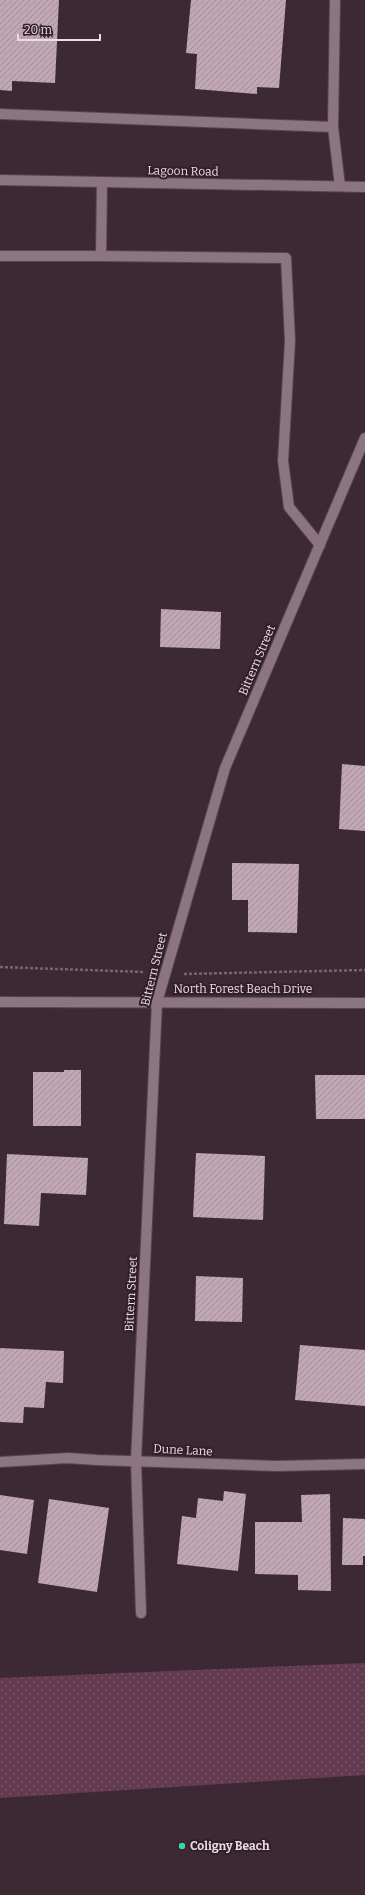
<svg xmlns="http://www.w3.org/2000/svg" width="365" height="1895" viewBox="0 0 365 1895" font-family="Bitter,serif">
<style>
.grass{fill:url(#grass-dots)}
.building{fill:url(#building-hatch)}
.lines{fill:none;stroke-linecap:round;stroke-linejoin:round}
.service-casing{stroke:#57464f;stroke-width:12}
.minor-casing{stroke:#57464f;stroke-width:12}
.path{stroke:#77656e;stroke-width:2.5;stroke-dasharray:3 2;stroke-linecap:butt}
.service{stroke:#8c7480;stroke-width:10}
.minor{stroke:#8c7480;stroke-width:10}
.poi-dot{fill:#3bd4a4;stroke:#321f29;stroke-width:1.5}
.labels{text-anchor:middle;stroke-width:4;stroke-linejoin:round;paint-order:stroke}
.street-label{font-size:12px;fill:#eadce2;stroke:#321f29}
.poi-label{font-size:12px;font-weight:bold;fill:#eadce2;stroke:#321f29;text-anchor:start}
</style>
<defs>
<pattern id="grass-dots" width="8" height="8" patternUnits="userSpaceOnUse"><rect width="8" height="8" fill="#643a50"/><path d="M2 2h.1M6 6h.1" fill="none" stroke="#7a5669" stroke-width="1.8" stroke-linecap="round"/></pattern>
<pattern id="building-hatch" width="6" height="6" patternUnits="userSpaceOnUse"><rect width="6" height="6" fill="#c0a7b3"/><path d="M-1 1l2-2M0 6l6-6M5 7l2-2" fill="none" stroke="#a28e97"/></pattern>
</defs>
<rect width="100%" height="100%" fill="#3d2933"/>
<!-- grass -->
<polygon class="grass" points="365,1663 365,1775 0,1798 0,1678"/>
<!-- building -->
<g class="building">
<polygon points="0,0 59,0 55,83 12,81 12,91 0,90"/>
<polygon points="191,0 286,0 279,88 257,87 257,94 195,89 197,54 186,53"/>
<polygon points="161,609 221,612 220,649 160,647"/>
<polygon points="342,764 365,766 365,831 339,829"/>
<polygon points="232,863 299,864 297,933 248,932 248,900 232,900"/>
<polygon points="64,1070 81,1070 81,1126 33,1126 33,1072 64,1072"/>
<polygon points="315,1075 365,1075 365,1119 316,1119"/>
<polygon points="196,1153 265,1156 263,1220 193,1217"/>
<polygon points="7,1154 88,1158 86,1195 41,1193 39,1226 4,1224"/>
<polygon points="196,1276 243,1278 242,1322 195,1321"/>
<polygon points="300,1345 365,1350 365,1406 295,1400"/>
<polygon points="0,1348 64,1351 63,1383 46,1382 44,1408 24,1407 23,1423 0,1422"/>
<polygon points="224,1491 246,1494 238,1571 177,1564 182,1516 196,1518 198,1498 223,1501"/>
<polygon points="330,1494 331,1591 298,1590 298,1575 255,1574 255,1522 302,1522 301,1495"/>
<polygon points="0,1495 34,1500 27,1554 0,1550"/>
<polygon points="49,1499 109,1508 97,1592 38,1583"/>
<polygon points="343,1518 365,1519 365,1556 363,1556 363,1565 342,1565"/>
</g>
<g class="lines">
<defs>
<g id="service">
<polyline points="335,0 333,127 340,186"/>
<polyline points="0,114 333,127"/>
<polyline points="0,256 101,256 102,182"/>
<polyline points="101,256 286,258 290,341 283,461 289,507 320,545"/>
</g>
<g id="minor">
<polyline points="0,180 365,187"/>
<polyline points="0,1002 365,1003"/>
<polyline points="0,1462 68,1458 97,1460 277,1466 365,1464"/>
<polyline points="141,1613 136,1461 157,1002 225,768 365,438"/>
</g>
</defs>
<!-- service casing -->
<use href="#service" class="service-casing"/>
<!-- minor casing -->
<use href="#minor" class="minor-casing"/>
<!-- path -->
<g class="path">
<polyline points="0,967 145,972"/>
<polyline points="184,974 365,970"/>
</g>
<!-- service -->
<use href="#service" class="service"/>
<!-- minor -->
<use href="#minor" class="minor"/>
</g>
<!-- markers -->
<circle class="poi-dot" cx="182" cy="1846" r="4"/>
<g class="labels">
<!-- street labels -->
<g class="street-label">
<text transform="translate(183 171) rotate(1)" y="4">Lagoon Road</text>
<text transform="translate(257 660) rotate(-67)" y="4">Bittern Street</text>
<text transform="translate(154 969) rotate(-76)" y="4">Bittern Street</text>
<text x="243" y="993">North Forest Beach Drive</text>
<text transform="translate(131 1294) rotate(-87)" y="4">Bittern Street</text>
<text transform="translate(183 1450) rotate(3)" y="4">Dune Lane</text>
</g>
<!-- poi labels -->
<g class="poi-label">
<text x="190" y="1850">Coligny Beach</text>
</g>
</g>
<!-- scale -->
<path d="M18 34v6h82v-6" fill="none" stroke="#eadce2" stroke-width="2"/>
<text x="24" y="34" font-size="12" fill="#eadce2" stroke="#321f29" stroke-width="3" paint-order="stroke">20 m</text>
</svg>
